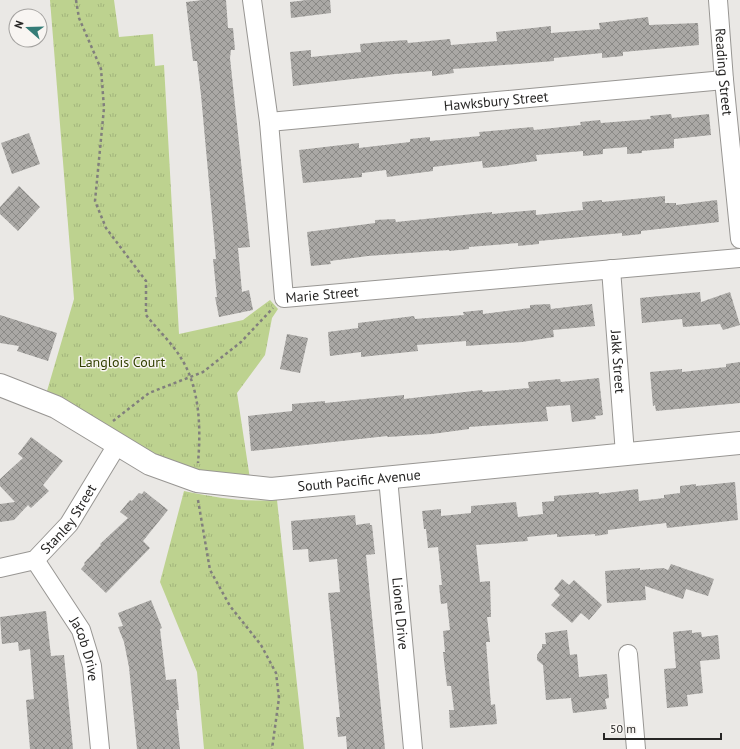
<svg xmlns="http://www.w3.org/2000/svg" width="740" height="749" viewBox="0 0 740 749" font-family="'PT Sans',sans-serif">
<style>
.park{fill:url(#park-tufts)}
.building{fill:url(#building-cross-hatch)}
.lines{fill:none;stroke-linecap:round;stroke-linejoin:round}
.street-casing{stroke:#989693;stroke-width:20}
.secondary-casing{stroke:#989693;stroke-width:24}
.path{stroke:#817f7d;stroke-width:2.5;stroke-dasharray:3 3;stroke-linecap:butt}
.street{stroke:#fff;stroke-width:18}
.secondary{stroke:#fff;stroke-width:22}
.labels{text-anchor:middle;stroke-width:3;stroke-linejoin:round;paint-order:stroke}
.street-label{font-size:14px;fill:#272625;stroke:#f8f5f2}
.park-label{font-size:14px;fill:#334102;stroke:#f8f5f2}
</style>
<defs>
<pattern id="park-tufts" width="24" height="20" patternUnits="userSpaceOnUse"><rect width="24" height="20" fill="#bdd28f"/><path d="M3 7l-1-3M5 7V3M7 7l1-3M15 17l-1-3M17 17v-4M19 17l1-3" fill="none" stroke="#a2b47b"/></pattern>
<pattern id="building-cross-hatch" width="8" height="8" patternUnits="userSpaceOnUse"><rect width="8" height="8" fill="#aaa8a5"/><path d="M0 0l8 8M0 8l8-8" fill="none" stroke="#8a8986"/></pattern>
</defs>
<rect width="100%" height="100%" fill="#eae8e5"/>
<!-- park -->
<g class="park">
<polygon points="50,0 114,0 119,37 153,34 155,66 164,65 179,334 243,320 270,300 278,309 272,318 265,355 237,393 250,479 212,474 168,461 141,447 47,391 74,299"/>
<path d="M184 491C218 498 241 502 277 500L304 749H204L197 672 160 582Z"/>
</g>
<!-- building -->
<g class="building">
<polygon points="203,0 226,0 228,28 233,28 235,50 231,50 230,58 250,247 238,248 242,292 249,290 253,310 219,317 215,297 217,297 213,259 216,259 201,95 197,61 193,61 186,2"/>
<polygon points="307,0 330,0 331,13 291,18 290,2"/>
<polygon points="648,17 649,25 698,23 699,45 623,52 623,56 602,58 602,53 554,58 554,61 453,69 454,73 432,76 432,71 395,74 293,86 290,52 311,50 311,57 361,52 360,44 380,42 407,40 408,43 450,39 451,45 497,41 496,32 551,26 551,33 600,29 599,23"/>
<polygon points="671,114 672,118 709,114 711,135 674,139 674,148 642,151 642,153 627,154 627,147 603,149 603,154 583,156 583,151 536,155 537,161 503,166 483,168 482,161 433,167 433,171 387,177 386,170 362,173 362,177 303,183 299,150 359,143 359,148 410,142 410,139 430,137 430,141 480,136 479,132 533,127 534,130 581,125 580,122 600,120 601,123 651,119 650,116"/>
<polygon points="29,133 40,164 12,174 1,143"/>
<polygon points="19,186 40,207 18,231 0,214 0,207"/>
<polygon points="665,196 665,203 676,203 676,205 717,200 719,222 641,231 641,234 622,236 622,233 539,241 539,244 518,246 518,243 469,247 469,249 449,251 449,250 368,256 330,261 331,264 311,266 307,232 375,223 375,220 395,219 396,222 492,212 492,214 536,210 536,215 583,210 582,202 602,200 602,202"/>
<polygon points="700,292 701,302 730,292 740,325 723,330 720,324 683,327 682,319 642,323 640,298"/>
<polygon points="550,304 551,309 592,304 595,326 553,330 554,337 522,342 466,346 466,341 417,345 418,351 361,357 361,352 330,356 328,332 358,328 358,323 414,316 415,319 464,315 463,312 483,310 483,314 530,308 530,305"/>
<polygon points="0,315 57,333 48,361 17,351 19,346 0,343"/>
<polygon points="287,334 308,338 300,373 280,369"/>
<polygon points="740,362 740,403 656,411 655,405 653,406 650,372 682,369 682,372 726,367 726,364"/>
<polygon points="599,378 603,415 595,416 596,419 572,422 570,405 546,407 548,421 469,427 469,429 432,434 388,437 387,436 251,451 248,416 292,411 292,404 325,401 325,403 404,395 404,399 482,390 483,392 529,388 528,382 560,379 561,382"/>
<polygon points="31,437 63,461 43,485 49,491 31,508 28,505 14,520 0,522 0,504 15,502 0,486 0,479 23,458 18,454"/>
<polygon points="735,482 738,520 667,528 666,523 608,530 608,534 595,536 595,534 557,537 557,534 527,537 528,541 476,545 480,582 490,581 491,617 487,617 490,642 486,642 491,705 495,704 497,724 450,728 449,710 454,710 451,686 447,686 443,652 445,652 443,631 450,630 447,603 441,604 439,585 442,585 438,547 428,548 426,529 424,529 422,511 441,509 441,516 471,513 471,506 516,502 518,517 543,514 542,502 554,501 554,496 599,492 599,494 638,489 639,501 664,498 664,495 680,493 680,486 696,484 696,486"/>
<polygon points="144,491 168,510 143,541 150,548 106,593 81,569 85,564 84,563 101,545 100,544 128,518 120,512 130,500 132,501 139,493 142,494"/>
<polygon points="355,515 356,525 370,523 370,525 372,525 375,554 366,555 385,749 347,749 346,736 338,737 336,717 340,717 328,593 340,592 337,559 309,562 308,549 293,550 291,521"/>
<polygon points="671,564 714,579 708,596 686,589 683,599 645,586 646,600 607,603 605,571 640,568 640,570 663,568 668,570"/>
<polygon points="562,579 569,585 574,580 602,605 589,620 581,613 572,623 551,605 560,595 554,589"/>
<polygon points="151,600 162,628 160,629 166,680 176,679 179,710 176,710 180,749 137,749 129,667 124,642 118,627 123,626 118,613"/>
<polygon points="46,611 51,656 64,655 73,749 30,749 26,700 34,699 30,649 19,651 18,642 2,644 0,617"/>
<polygon points="567,630 570,655 577,654 579,677 607,674 609,698 605,699 607,709 573,713 571,698 546,700 543,665 537,660 537,655 542,648 542,644 546,644 545,633"/>
<polygon points="692,630 692,633 701,632 702,637 718,635 720,659 700,661 703,693 687,695 688,706 667,708 664,669 676,668 673,632"/>
</g>
<g class="lines">
<defs>
<g id="street">
<path id="s1" d="M252 0 269 122 284 298 740 258"/>
<path id="s2" d="M718 0 724 80 740 239"/>
<path id="s3" d="M269 122 724 80"/>
<path id="s4" d="M611 269 625 454"/>
<path id="s5" d="M388 478 413 749"/>
<path id="s6" d="M35 560 81 630 92 666 100 749"/>
<path id="s7" d="M0 568 35 560 69 524 117 445"/>
<polyline points="628,654 636,749"/>
</g>
<g id="secondary">
<path id="s8" d="M0 385 56 407 150 464 197 481 271 489 740 443"/>
</g>
</defs>
<!-- street casing -->
<use href="#street" class="street-casing"/>
<!-- secondary casing -->
<use href="#secondary" class="secondary-casing"/>
<!-- path -->
<g class="path">
<path d="M76 0 79 18 101 69 104 108 95 201 106 228 146 281V315C157 329 172 343 181 358 200 388 201 428 198 463"/>
<polyline points="113,421 149,393 203,372 241,342 273,308"/>
<polyline points="198,500 210,570 230,606 261,645 276,673 279,698 272,749"/>
</g>
<!-- street -->
<use href="#street" class="street"/>
<!-- secondary -->
<use href="#secondary" class="secondary"/>
</g>
<g class="labels">
<!-- street labels -->
<g class="street-label">
<text dy="5" stroke="none"><textPath href="#s2" startOffset="72">Reading Street</textPath></text>
<text dy="5" stroke="none"><textPath href="#s3" startOffset="228">Hawksbury Street</textPath></text>
<text dy="5" stroke="none"><textPath href="#s1" startOffset="338">Marie Street</textPath></text>
<text dy="5" stroke="none"><textPath href="#s4" startOffset="93">Jakk Street</textPath></text>
<text dy="5" stroke="none"><textPath href="#s8" startOffset="383">South Pacific Avenue</textPath></text>
<text dy="5" stroke="none"><textPath href="#s7" startOffset="89">Stanley Street</textPath></text>
<text dy="5" stroke="none"><textPath href="#s5" startOffset="136">Lionel Drive</textPath></text>
<text dy="5" stroke="none"><textPath href="#s6" startOffset="103">Jacob Drive</textPath></text>
</g>
<!-- park labels -->
<g class="park-label">
<text x="122" y="367">Langlois Court</text>
</g>
</g>
<!-- north arrow -->
<g transform="translate(28 28) rotate(290)"><circle r="19" fill="#f8f5f2" stroke="#a4a2a0"/>
<path d="M0-3L7 15L0 10L-7 15Z" fill="#347c77"/>
<text y="-6" font-size="11" font-weight="bold" text-anchor="middle" fill="#272625">N</text>
</g>
<!-- scale -->
<path d="M604 733v6h117v-6" fill="none" stroke="#272625" stroke-width="2"/>
<text x="610" y="733" font-size="12" fill="#272625" stroke="#f8f5f2" stroke-width="3" paint-order="stroke">50 m</text>
</svg>
